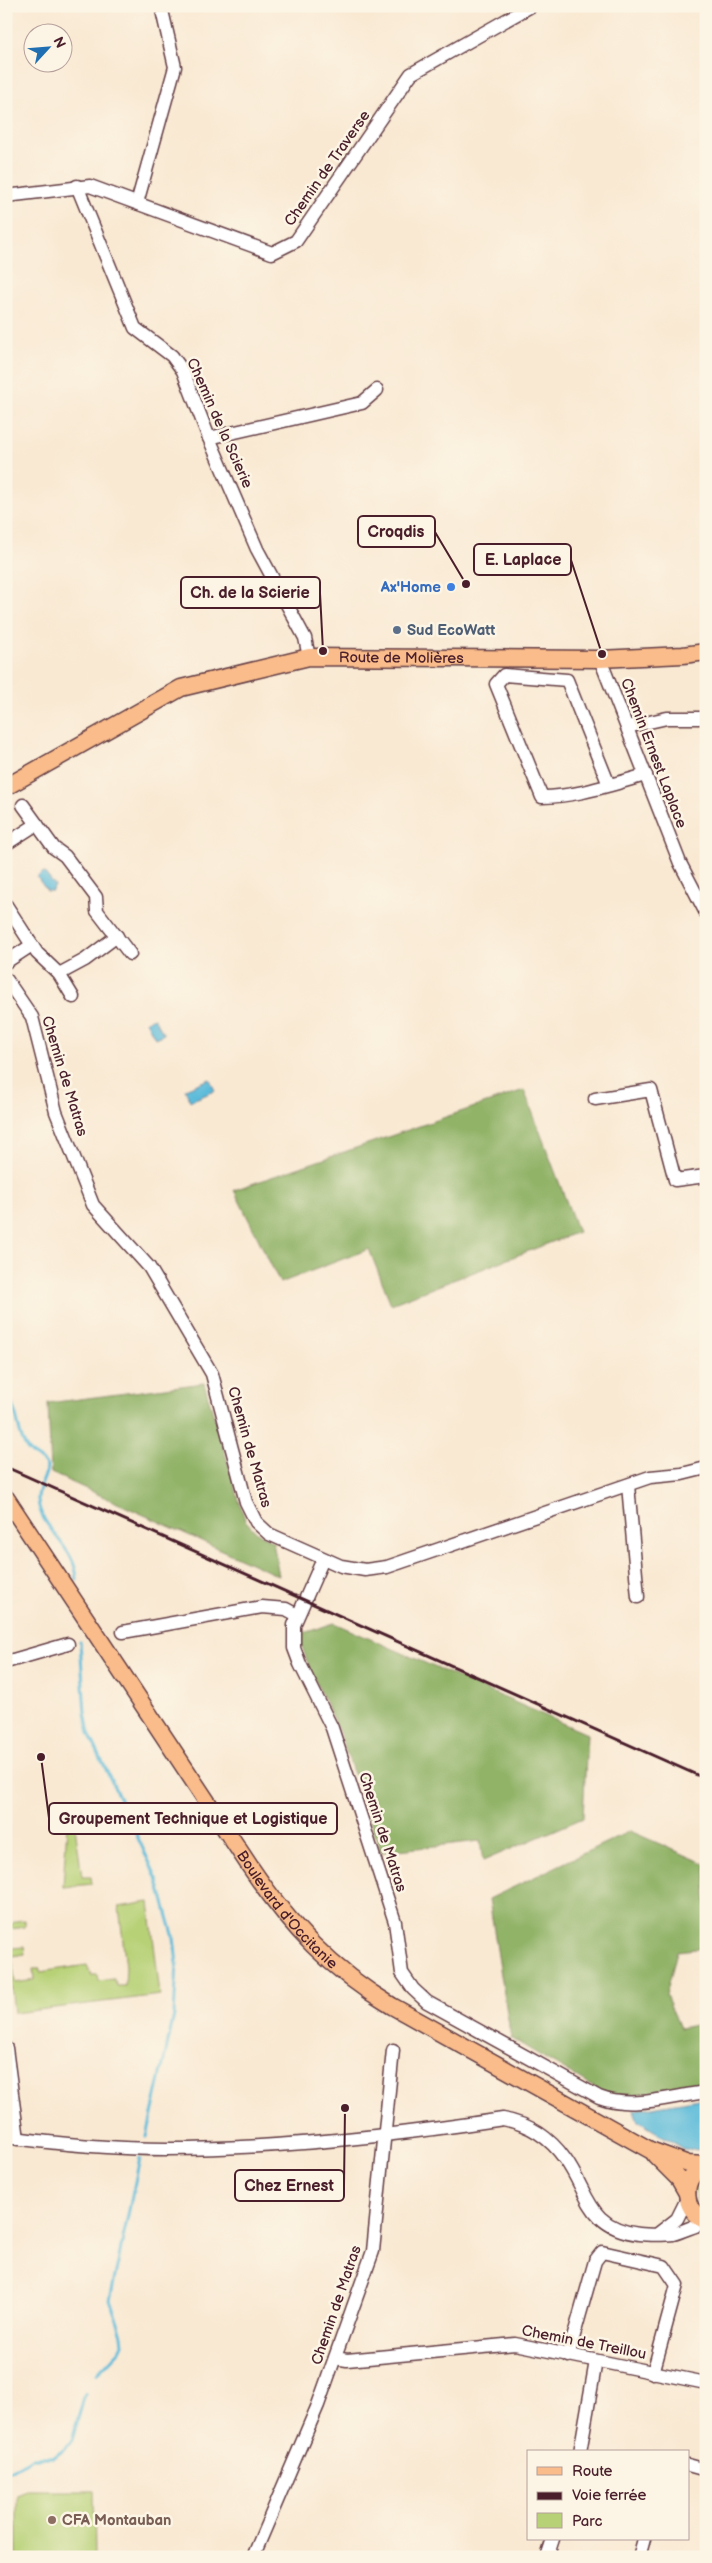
<svg xmlns="http://www.w3.org/2000/svg" width="712" height="2563" viewBox="0 0 712 2563" font-family="'Balsamiq Sans',sans-serif">
<style>
.green{fill:#b7d177;stroke:#807851}
.forest{fill:#91b368;stroke:#6e694a}
.water{fill:#5bbbda;stroke:#526d82}
.lines{fill:none;stroke-linecap:round;stroke-linejoin:round}
.stream{stroke:#5bbbda;stroke-width:3}
.minor-casing{stroke:#643d44;stroke-width:15}
.major-casing{stroke:#643d44;stroke-width:19}
.minor{stroke:#fff;stroke-width:12}
.major{stroke:#f9bc8a;stroke-width:16}
.rail{stroke:#4a1f2b;stroke-width:3}
.shop-dot{fill:#3f7fe0;stroke:#fcf5e5;stroke-width:2}
.service-dot{fill:#5c6f8a;stroke:#fcf5e5;stroke-width:2}
.education-dot{fill:#8d6e63;stroke:#fcf5e5;stroke-width:2}
.labels{text-anchor:middle;stroke-width:5;stroke-linejoin:round;paint-order:stroke}
.street-label{font-size:15px;fill:#4a1f2b;stroke:#fcf5e5}
.shop-label{font-size:15px;font-weight:bold;fill:#366cbe;stroke:#fcf5e5;text-anchor:end}
.service-label{font-size:15px;font-weight:bold;fill:#4e5e75;stroke:#fcf5e5;text-anchor:start}
.education-label{font-size:15px;font-weight:bold;fill:#785e54;stroke:#fcf5e5;text-anchor:start}
.leader{fill:none;stroke:#4a1f2b;stroke-width:2}
.callout-dot{fill:#4a1f2b;stroke:#fcf5e5;stroke-width:2}
.callout{fill:#fcf5e5;stroke:#4a1f2b;stroke-width:2}
.callout-label{font-size:16px;text-anchor:middle;font-weight:bold;fill:#4a1f2b}
</style>
<rect width="100%" height="100%" fill="#fcf5e5"/>
<filter id="ink" filterUnits="userSpaceOnUse"><feTurbulence type="fractalNoise" baseFrequency=".02" numOctaves="2"/><feDisplacementMap in="SourceGraphic" scale="10" xChannelSelector="R" yChannelSelector="G"/><feConvolveMatrix kernelMatrix="1 2 1 2 8 2 1 2 1" color-interpolation-filters="sRGB"/></filter>
<filter id="wash" filterUnits="userSpaceOnUse"><feTurbulence type="fractalNoise" baseFrequency=".0096" numOctaves="4" result="noise"/><feDisplacementMap in="SourceGraphic" scale="20" xChannelSelector="R" yChannelSelector="G"/><feGaussianBlur stdDeviation="1.12" result="paint"/><feColorMatrix in="noise" values="0 0 0 0 0 0 0 0 0 0 0 0 0 0 0 0 0 1.4 0 .05"/><feComposite in="paint" operator="in"/></filter>
<g filter="url(#wash)">
<rect width="100%" height="100%" fill="#f9e9d3"/>
<!-- green -->
<g class="green">
<polygon points="67,1825 75,1826 82,1877 91,1877 92,1884 63,1887"/>
<polygon points="149,1902 160,1995 14,2013 6,1931 15,1921 25,1920 25,1927 10,1929 10,1941 12,1948 24,1947 25,1954 12,1956 15,1983 34,1980 33,1969 40,1969 40,1972 87,1965 91,1975 98,1975 99,1981 114,1979 117,1986 125,1986 126,1967 119,1907"/>
<polygon points="706,2173 706,2213 696,2202 695,2186"/>
<polygon points="27,2491 94,2491 95,2557 17,2557 17,2495"/>
</g>
<!-- forest -->
<g class="forest">
<polygon points="524,1090 578,1232 391,1304 369,1249 280,1283 234,1190"/>
<polygon points="204,1383 245,1520 255,1531 273,1542 279,1576 51,1473 48,1403"/>
<polygon points="334,1623 587,1734 583,1818 483,1861 480,1841 381,1852 340,1734 310,1669 298,1635"/>
<polygon points="630,1831 706,1864 706,1948 677,1951 666,1995 680,2028 706,2023 706,2085 612,2098 511,2038 489,1899"/>
</g>
<!-- water -->
<g class="water">
<polygon points="44,872 55,886 52,891 47,891 37,877"/>
<polygon points="154,1018 164,1034 155,1038 146,1021"/>
<polygon points="210,1079 215,1091 190,1101 185,1089"/>
<polygon points="706,2098 706,2149 703,2150 684,2149 638,2121 634,2110"/>
</g>
<g class="lines">
<!-- stream -->
<g class="stream">
<path d="M6 1397C20 1410 16 1434 27 1449 32 1457 42 1457 47 1467 46 1478 37 1489 38 1500 40 1530 76 1546 77 1580"/>
<polyline points="80,1642 85,1713 89,1733 158,1881 174,1938 177,1964 174,2015 147,2137"/>
<polyline points="97,2374 120,2350 123,2344 122,2335 110,2300 140,2158"/>
<polyline points="6,2473 32,2458 53,2458 66,2448 72,2440 85,2394"/>
</g>
</g>
</g>
<g filter="url(#ink)">
<g class="lines">
<defs>
<g id="minor">
<polyline points="77,186 135,328 172,356 183,371 209,438 257,549 305,638 309,657"/>
<polyline points="6,196 90,186 272,253 296,241 411,74 531,6"/>
<polyline points="137,203 175,67 161,6"/>
<polyline points="209,438 362,403 377,390"/>
<polyline points="600,659 680,863 706,913"/>
<polyline points="627,727 667,718 706,718"/>
<path d="M609 785 567 680 504 675 496 684 542 797C576 797 612 784 646 775"/>
<polyline points="23,805 54,848 65,856 96,897 97,911 130,954"/>
<polyline points="6,844 37,824"/>
<polyline points="6,905 37,953 59,974 73,997"/>
<polyline points="6,962 32,945"/>
<polyline points="59,974 85,960 117,936"/>
<polyline points="6,979 32,1017 56,1112 93,1205 149,1267 212,1374 246,1502 256,1522 269,1534 341,1566 365,1570 387,1567 650,1477 682,1474 706,1468"/>
<polyline points="595,1099 651,1090 675,1180 706,1176"/>
<polyline points="628,1485 638,1597"/>
<path d="M323 1559 294 1625V1648L300 1664 332 1728 395 1922 402 1973 413 1989 427 2002 599 2097C633 2110 671 2096 706 2092"/>
<polyline points="123,1632 262,1607 286,1609 297,1615"/>
<polyline points="6,1662 68,1644"/>
<polyline points="6,2048 18,2139"/>
<path d="M6 2137C59 2144 112 2149 166 2149 278 2149 392 2136 503 2119 529 2124 549 2136 565 2159 589 2192 587 2228 639 2234 647 2235 666 2235 673 2234 685 2231 694 2225 706 2223"/>
<polyline points="659,2233 677,2219 687,2199"/>
<polyline points="568,2356 595,2261 602,2252 664,2266 677,2285 653,2373"/>
<polyline points="335,2358 347,2360 515,2344 706,2383"/>
<polyline points="580,2452 596,2361"/>
<polyline points="688,2465 706,2470"/>
<polyline points="253,2557 318,2405 373,2251 393,2050"/>
<polyline points="547,2557 553,2539"/>
<polyline points="639,2557 644,2539"/>
</g>
<g id="major">
<path id="s1" d="M6 787 181 688 309 657 600 659 683 655 706 652"/>
<path id="s2" d="M6 1498 251 1868C291 1927 330 1969 392 2006L650 2150 688 2164 704 2165"/>
<polyline points="655,2155 679,2179 687,2193"/>
<path d="M706 2165C681 2177 681 2209 706 2221"/>
</g>
</defs>
<!-- minor casing -->
<use href="#minor" class="minor-casing"/>
<!-- major casing -->
<use href="#major" class="major-casing"/>
<!-- minor -->
<use href="#minor" class="minor"/>
<!-- major -->
<use href="#major" class="major"/>
<!-- rail -->
<polyline class="rail" points="6,1467 706,1779"/>
</g>
</g>
<!-- markers -->
<circle class="shop-dot" cx="451" cy="587" r="5"/>
<circle class="service-dot" cx="397" cy="630" r="5"/>
<circle class="education-dot" cx="52" cy="2520" r="5"/>
<g class="labels">
<!-- street labels -->
<g class="street-label">
<text transform="translate(327 168) rotate(-55)" y="5">Chemin de Traverse</text>
<text transform="translate(220 423) rotate(66)" y="5">Chemin de la Scierie</text>
<text dy="5" stroke="none"><textPath href="#s1" startOffset="425">Route de Molières</textPath></text>
<text transform="translate(654 753) rotate(69)" y="5">Chemin Ernest Laplace</text>
<text transform="translate(65 1076) rotate(73)" y="5">Chemin de Matras</text>
<text transform="translate(250 1447) rotate(74)" y="5">Chemin de Matras</text>
<text transform="translate(383 1832) rotate(72)" y="5">Chemin de Matras</text>
<text dy="5" stroke="none"><textPath href="#s2" startOffset="499">Boulevard d'Occitanie</textPath></text>
<text transform="translate(336 2305) rotate(-71)" y="5">Chemin de Matras</text>
<text transform="translate(584 2342) rotate(11)" y="5">Chemin de Treillou</text>
</g>
<!-- shop labels -->
<g class="shop-label">
<text x="441" y="592">Ax'Home</text>
</g>
<!-- service labels -->
<g class="service-label">
<text x="407" y="635">Sud EcoWatt</text>
</g>
<!-- education labels -->
<g class="education-label">
<text x="62" y="2525">CFA Montauban</text>
</g>
</g>
<!-- callouts -->
<path class="leader" d="M466 584L435 532M602 654L571 560M323 651L320 593M41 1757L49 1818M345 2108L344 2186"/>
<g class="callout-dot">
<circle cx="466" cy="584" r="5"/>
<circle cx="602" cy="654" r="5"/>
<circle cx="323" cy="651" r="5"/>
<circle cx="41" cy="1757" r="5"/>
<circle cx="345" cy="2108" r="5"/>
</g>
<g class="callout">
<rect x="358" y="516" width="77" height="31" rx="5"/>
<rect x="474" y="544" width="97" height="31" rx="5"/>
<rect x="181" y="577" width="139" height="31" rx="5"/>
<rect x="49" y="1803" width="288" height="31" rx="5"/>
<rect x="235" y="2170" width="109" height="31" rx="5"/>
</g>
<g class="callout-label">
<text x="396" y="537">Croqdis</text>
<text x="523" y="565">E. Laplace</text>
<text x="250" y="598">Ch. de la Scierie</text>
<text x="193" y="1824">Groupement Technique et Logistique</text>
<text x="289" y="2191">Chez Ernest</text>
</g>
<!-- margin -->
<rect width="712" height="2563" fill="none" stroke="#fcf5e5" stroke-width="25"/>
<!-- legend -->
<rect x="527" y="2450" width="162" height="90" fill="#fcf5e5" stroke="#b59f9b"/>
<rect x="537" y="2467" width="25" height="8" fill="#f9bc8a" stroke="#b59f9b"/>
<text x="572" y="2476" font-size="15" fill="#4a1f2b">Route</text>
<rect x="537" y="2492" width="25" height="8" fill="#4a1f2b" stroke="#b59f9b"/>
<text x="572" y="2500" font-size="15" fill="#4a1f2b">Voie ferrée</text>
<rect x="537" y="2513" width="25" height="15" fill="#b7d177" stroke="#b59f9b"/>
<text x="572" y="2526" font-size="15" fill="#4a1f2b">Parc</text>
<!-- north arrow -->
<g transform="translate(48 48) rotate(64)"><circle r="24" fill="#fcf5e5" stroke="#b59f9b"/>
<path d="M0-4L9 19L0 12L-9 19Z" fill="#1f6fb2"/>
<text y="-8" font-size="14" font-weight="bold" text-anchor="middle" fill="#4a1f2b">N</text>
</g>
</svg>
